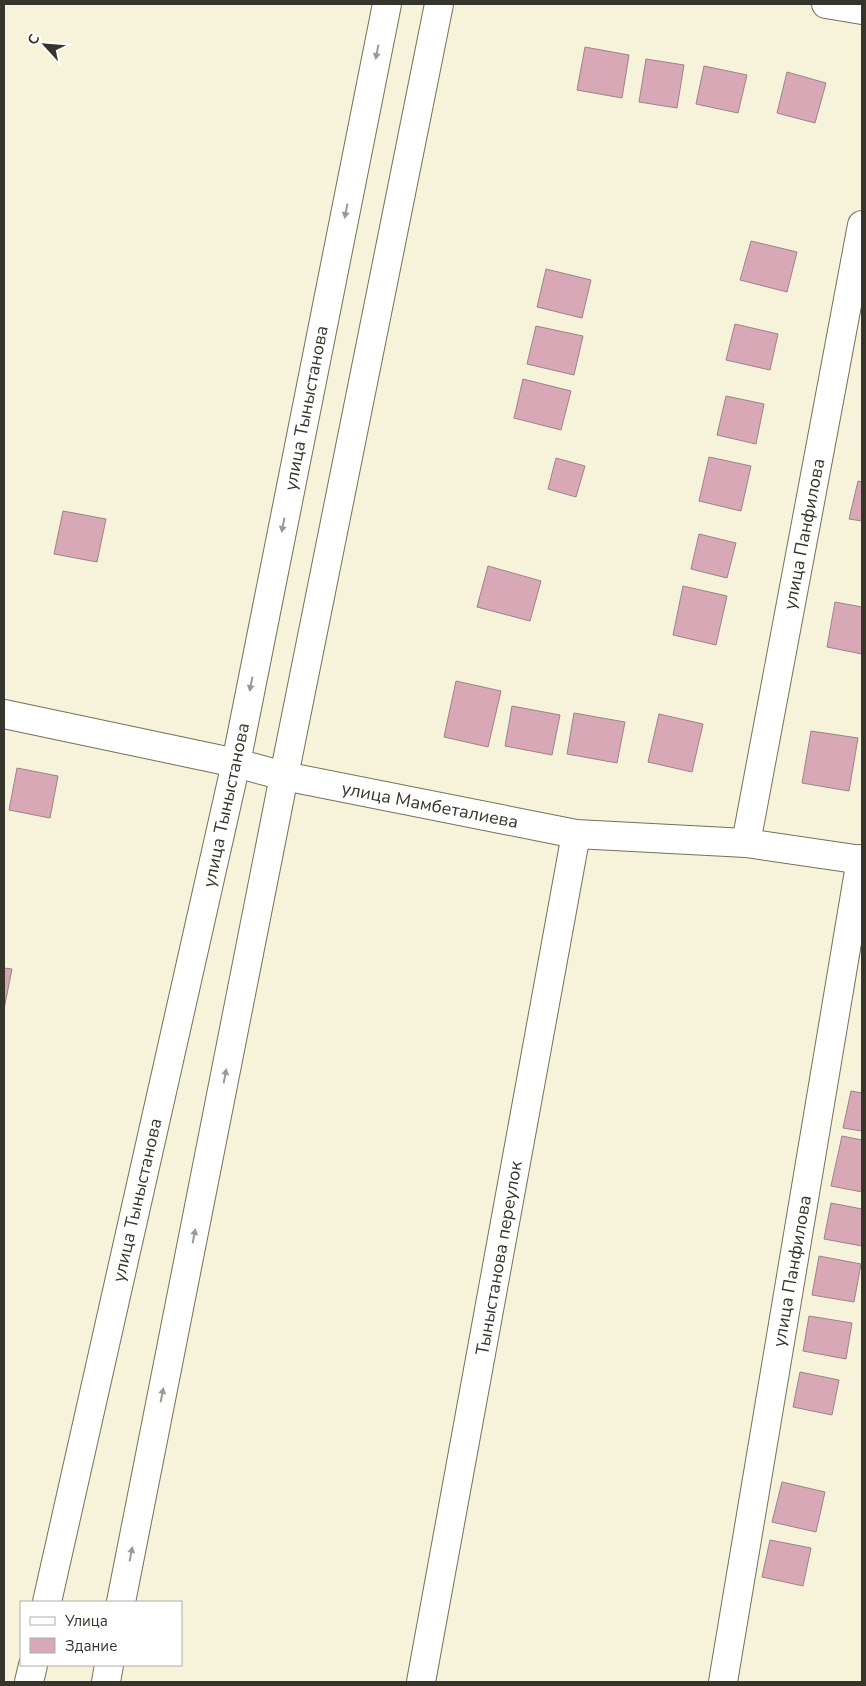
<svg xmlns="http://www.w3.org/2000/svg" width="866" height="1686" font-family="'Nunito Sans',sans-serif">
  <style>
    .building { fill: #d8a8b6; stroke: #9c828a }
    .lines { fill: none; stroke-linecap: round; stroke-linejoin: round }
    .minor-casing { stroke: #74705a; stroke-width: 30 }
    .minor { stroke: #fff; stroke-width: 28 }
    .oneway { fill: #9a9a95 }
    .labels { text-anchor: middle; stroke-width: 4.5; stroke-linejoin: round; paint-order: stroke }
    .street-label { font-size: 18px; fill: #36352b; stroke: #fff }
  </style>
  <rect width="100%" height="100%" fill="#f7f3da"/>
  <g class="building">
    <path d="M585 47 629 55 622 98 577 90Z"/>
    <path d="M646 59 684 65 677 108 639 102Z"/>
    <path d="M704 66 747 75 738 113 696 104Z"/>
    <path d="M787 72 826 83 815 123 777 113Z"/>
    <path d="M751 241 797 252 787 292 740 280Z"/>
    <path d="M546 269 591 280 582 318 537 307Z"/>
    <path d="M735 324 778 334 770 370 726 360Z"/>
    <path d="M536 326 583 336 574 375 527 364Z"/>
    <path d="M523 379 571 391 561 430 514 418Z"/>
    <path d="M726 396 764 404 756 444 717 435Z"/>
    <path d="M709 457 751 466 741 511 699 501Z"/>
    <path d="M556 458 585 466 576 497 548 489Z"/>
    <path d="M858 481 862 482V521L849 519Z"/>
    <path d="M63 511 106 519 97 562 54 554Z"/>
    <path d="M699 534 736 543 727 578 691 569Z"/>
    <path d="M488 566 541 581 530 621 477 607Z"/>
    <path d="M683 586 727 596 716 645 673 635Z"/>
    <path d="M835 602 862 607V654L827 647Z"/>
    <path d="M456 681 501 691 488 747 444 737Z"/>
    <path d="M512 706 560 715 552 755 505 746Z"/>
    <path d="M574 713 625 722 617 763 567 754Z"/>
    <path d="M659 714 703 724 692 772 648 762Z"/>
    <path d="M811 731 858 738 849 791 802 783Z"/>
    <path d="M17 768 58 776 50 818 9 810Z"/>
    <path d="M4 968 12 969 4 1009Z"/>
    <path d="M851 1091 862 1093V1131L843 1128Z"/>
    <path d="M842 1136 862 1140V1192L831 1186Z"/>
    <path d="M831 1203 862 1209V1246L824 1239Z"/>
    <path d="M819 1256 861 1264 854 1302 812 1295Z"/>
    <path d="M809 1316 852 1323 846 1359 803 1351Z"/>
    <path d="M800 1372 839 1380 832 1415 793 1407Z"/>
    <path d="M782 1482 825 1492 816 1532 772 1522Z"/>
    <path d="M770 1540 811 1548 803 1586 762 1577Z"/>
  </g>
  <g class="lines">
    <defs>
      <g id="minor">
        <path d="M826 4 862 10"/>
        <path d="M4 714 236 763 284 776 576 834 746 843 862 860"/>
        <path d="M746 843 862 225"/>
        <path d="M47 1602 236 763 387 4"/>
        <path d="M121 1602 284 776 439 4"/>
        <path d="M29 1682 33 1665"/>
        <path d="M106 1682 109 1665"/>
        <path d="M421 1682 576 834"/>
        <path d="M723 1682 861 859"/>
      </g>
    </defs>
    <use href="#minor" class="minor-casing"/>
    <use href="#minor" class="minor"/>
  </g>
  <defs><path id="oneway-solid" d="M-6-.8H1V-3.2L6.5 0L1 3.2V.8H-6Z" transform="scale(1.25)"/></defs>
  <g class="oneway">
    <use href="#oneway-solid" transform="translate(377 52) rotate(101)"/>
    <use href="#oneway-solid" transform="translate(346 211) rotate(101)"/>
    <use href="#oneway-solid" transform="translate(283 525) rotate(101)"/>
    <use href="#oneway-solid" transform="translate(251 684) rotate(101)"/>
    <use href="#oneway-solid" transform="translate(225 1076) rotate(-79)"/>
    <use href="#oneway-solid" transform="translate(194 1236) rotate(-79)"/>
    <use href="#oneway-solid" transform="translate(162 1395) rotate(-79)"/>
    <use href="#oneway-solid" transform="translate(131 1554) rotate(-79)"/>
  </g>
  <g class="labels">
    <g class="street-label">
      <text transform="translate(306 408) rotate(-79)" y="6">улица Тыныстанова</text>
      <text transform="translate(804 534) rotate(-79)" y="6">улица Панфилова</text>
      <text transform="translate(226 805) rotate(-78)" y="6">улица Тыныстанова</text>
      <text transform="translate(430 805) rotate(11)" y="6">улица Мамбеталиева</text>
      <text transform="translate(137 1200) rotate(-77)" y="6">улица Тыныстанова</text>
      <text transform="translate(499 1258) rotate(-80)" y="6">Тыныстанова переулок</text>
      <text transform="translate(792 1271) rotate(-80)" y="6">улица Панфилова</text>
    </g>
  </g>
  <rect width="866" height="1686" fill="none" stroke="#36352b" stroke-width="10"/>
  <rect x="20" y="1601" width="162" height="65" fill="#ffffff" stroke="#afaeaa"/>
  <rect x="30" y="1617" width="25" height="8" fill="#ffffff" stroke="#afaeaa"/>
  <text x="65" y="1626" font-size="15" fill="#36352b">Улица</text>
  <rect x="30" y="1638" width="25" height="15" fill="#d8a8b6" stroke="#afaeaa"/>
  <text x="65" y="1651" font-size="15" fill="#36352b">Здание</text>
  <g transform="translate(45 45) rotate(296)" stroke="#ffffff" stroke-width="4" paint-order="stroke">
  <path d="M0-4L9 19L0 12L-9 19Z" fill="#36352b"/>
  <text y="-8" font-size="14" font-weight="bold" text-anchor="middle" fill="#36352b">С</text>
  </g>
</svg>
